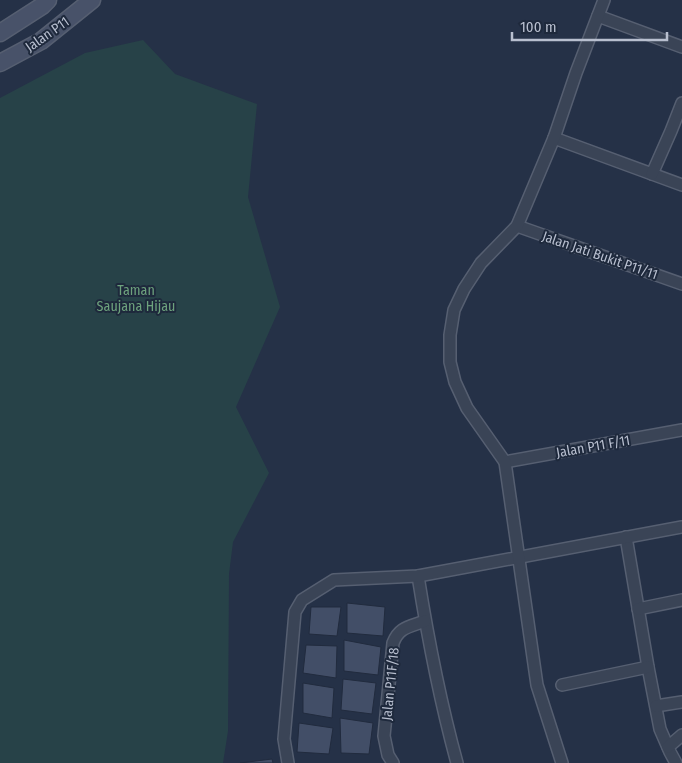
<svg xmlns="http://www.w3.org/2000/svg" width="682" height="763" font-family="'Fira Sans Condensed',sans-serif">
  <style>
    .green { fill: #274248 }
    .building { fill: #424e67; stroke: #212b3e }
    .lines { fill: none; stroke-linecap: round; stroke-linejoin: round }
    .street-casing { stroke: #565f71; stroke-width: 14 }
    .secondary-casing { stroke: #565f71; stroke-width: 19 }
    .street { stroke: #3a4456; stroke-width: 11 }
    .secondary { stroke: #485269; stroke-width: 16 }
    .labels { text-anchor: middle; stroke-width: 4; stroke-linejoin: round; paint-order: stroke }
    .street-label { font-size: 14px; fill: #b8bfcf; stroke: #1e293c }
    .park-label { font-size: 14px; fill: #6da27d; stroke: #1e293c }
  </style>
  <rect width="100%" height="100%" fill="#253147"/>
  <path class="green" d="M143 40 175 74 257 104 248 197 280 307 236 407 269 473 233 542 229 574 228 731 223 763H0V98L85 53Z"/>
  <g class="building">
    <path d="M347 603 385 607 383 636 347 633Z"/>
    <path d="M311 607H341L337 636 309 634Z"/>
    <path d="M344 640 381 647 378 675 344 671Z"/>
    <path d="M306 645 337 646 336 678 303 673Z"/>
    <path d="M343 679 376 683 372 714 341 710Z"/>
    <path d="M303 683 334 688 332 718 303 713Z"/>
    <path d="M340 718 373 723 369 754 341 753Z"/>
    <path d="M299 723 333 728 329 754 297 752Z"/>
    <path d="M272 759 273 763H240Z"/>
  </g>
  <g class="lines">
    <defs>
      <g id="street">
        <path d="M598 16 682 47"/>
        <path d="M554 138 682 185"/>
        <path d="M652 174 671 131 682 103"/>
        <path d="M517 226 682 284"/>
        <path d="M505 462 682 430"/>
        <path d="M626 537 648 667 660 729 670 752 676 763"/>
        <path d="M418 576C428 639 440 701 457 763"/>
        <path d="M638 609 682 600"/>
        <path d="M562 685 648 667"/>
        <path d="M656 706 682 702"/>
        <path d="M668 747 682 735"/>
        <path d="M288 763 284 739 295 612 302 600 334 580 418 576 682 527"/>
        <path d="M393 763 388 755 384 736 393 643C399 627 409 627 425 621"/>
        <path d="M562 763 537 685 505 462 467 408 455 382 450 362V335L454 310 464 289 481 263 517 226 554 138 576 73 604 0"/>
      </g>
      <g id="secondary">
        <path d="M0 33 42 6 48 0"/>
        <path d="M0 63 41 41 92 0"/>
      </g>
    </defs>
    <use href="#street" class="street-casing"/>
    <use href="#secondary" class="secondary-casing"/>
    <use href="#street" class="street"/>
    <use href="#secondary" class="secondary"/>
  </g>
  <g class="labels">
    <g class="street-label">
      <text transform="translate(47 34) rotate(-35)" y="5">Jalan P11</text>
      <text transform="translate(600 255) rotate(19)" y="5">Jalan Jati Bukit P11/11</text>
      <text transform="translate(593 446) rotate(-10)" y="5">Jalan P11 F/11</text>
      <text transform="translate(390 684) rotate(-84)" y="5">Jalan P11F/18</text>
    </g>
    <g class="park-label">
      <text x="136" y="295">Taman<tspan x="136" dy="16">Saujana Hijau</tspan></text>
    </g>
  </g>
  <path d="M512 32v8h155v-8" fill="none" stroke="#b8bfcf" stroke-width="2.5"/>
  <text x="520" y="32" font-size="15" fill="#b8bfcf" stroke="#1e293c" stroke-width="4" paint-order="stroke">100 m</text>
</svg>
